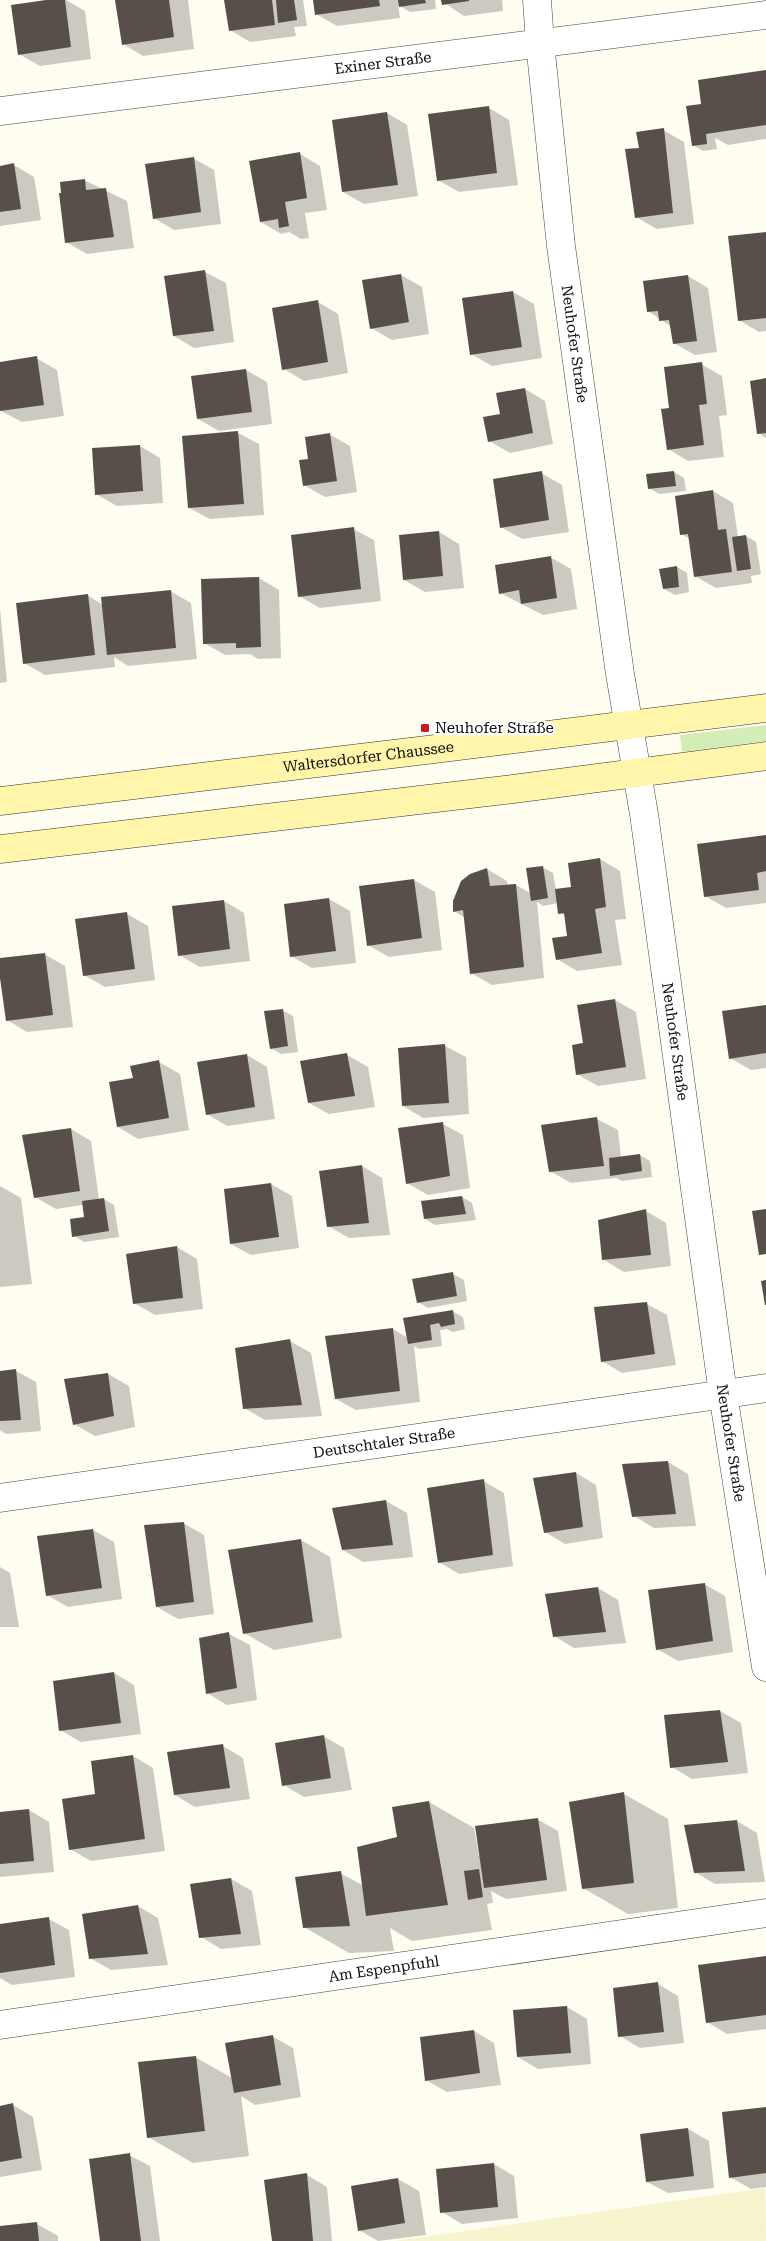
<svg xmlns="http://www.w3.org/2000/svg" width="766" height="2241" font-family="'Roboto Serif',serif">
  <style>
    .farmland { fill: #f7f3cd }
    .green { fill: #d3edb6 }
    .shadow { fill: #0003 }
    .building { fill: #584f4a }
    .lines { fill: none; stroke-linecap: round; stroke-linejoin: round }
    .street-casing { stroke: #414141; stroke-width: 29 }
    .secondary-casing { stroke: #303030; stroke-width: 29 }
    .street { stroke: #fff; stroke-width: 28 }
    .secondary { stroke: #fff5ab; stroke-width: 28 }
    .poi-dot { fill: #c91b25; stroke: #fff; stroke-width: 2 }
    .labels { text-anchor: middle; stroke-width: 5; stroke-linejoin: round; paint-order: stroke }
    .street-label { font-size: 15px; fill: #0e0e0e; stroke: #fff }
    .poi-label { font-size: 15px; fill: #0e0e0e; stroke: #fff; text-anchor: start }
  </style>
  <rect width="100%" height="100%" fill="#fffcf0"/>
  <path class="farmland" d="M765 2188 766 2241H395L424 2237Z"/>
  <path class="green" d="M766 725V741L682 752 680 735Z"/>
  <g class="shadow">
    <path d="M56 0H66L85 11 91 59 40 66 19 54Z"/>
    <path d="M116 0H188L194 49 143 56 123 44Z"/>
    <path d="M226 0H303L307 26 294 27 296 36 250 42 230 30Z"/>
    <path d="M314 0H435L436 9 410 12 398 5 400 18 337 26 316 14Z"/>
    <path d="M440 0H502L503 11 464 16Z"/>
    <path d="M766 72V139L728 145 715 138 717 149 703 151 693 145 703 107Z"/>
    <path d="M489 108 509 120 518 185 459 192 438 180Z"/>
    <path d="M387 113 407 125 418 196 364 204 343 192Z"/>
    <path d="M663 130 684 142 694 224 657 229 636 217Z"/>
    <path d="M300 154 320 166 327 210 305 213 309 238 301 239 289 232 281 234 261 222Z"/>
    <path d="M193 158 214 170 221 224 174 230 154 218Z"/>
    <path d="M14 165 34 177 41 220 0 226V167Z"/>
    <path d="M84 180 127 201 134 248 87 254 66 242Z"/>
    <path d="M766 233V331L759 332 739 320Z"/>
    <path d="M205 272 226 283 234 342 194 348 174 336Z"/>
    <path d="M401 275 422 287 429 334 392 340 371 328Z"/>
    <path d="M688 276 708 288 717 352 695 355 674 343 672 327 648 311Z"/>
    <path d="M513 292 534 304 542 358 492 366 471 354Z"/>
    <path d="M318 302 338 314 348 373 304 381 284 369Z"/>
    <path d="M36 358 57 370 64 416 22 422 1 411 0 363Z"/>
    <path d="M701 364 722 376 727 415 719 416 724 457 688 461 668 449Z"/>
    <path d="M246 370 267 382 272 424 219 431 198 419 193 377Z"/>
    <path d="M766 380V438L758 433Z"/>
    <path d="M525 389 545 401 553 444 510 453 489 441 501 415Z"/>
    <path d="M238 433 259 444 264 515 210 519 189 508Z"/>
    <path d="M329 434 350 446 357 492 325 497 304 485 309 460Z"/>
    <path d="M140 446 160 458 163 503 117 506 96 494Z"/>
    <path d="M674 472 684 478 686 491 659 494 649 488Z"/>
    <path d="M541 473 562 485 569 532 522 539 501 527Z"/>
    <path d="M713 491 733 503 738 537 746 536 756 542 761 574 751 576 752 583 716 588 695 576 690 539 681 534Z"/>
    <path d="M353 529 374 540 381 601 320 608 299 596Z"/>
    <path d="M439 532 459 544 464 588 425 592 404 580Z"/>
    <path d="M550 557 571 569 577 609 543 615 500 593Z"/>
    <path d="M677 567 687 573 689 592 675 595 664 589Z"/>
    <path d="M259 578 279 590 281 658 258 659 250 654 225 655 204 643Z"/>
    <path d="M170 591 191 603 197 659 128 666 114 657 115 667 45 675 24 663 87 595 103 605Z"/>
    <path d="M0 609 7 682 0 683Z"/>
    <path d="M766 836V903L726 908 705 896Z"/>
    <path d="M600 859 620 871 626 919 615 920 622 965 577 971 557 959 569 937 565 916 560 913 558 903 543 906 537 902 544 978 492 985 471 973 465 918 454 911 487 869 507 881 508 886 516 885 532 894 542 867 553 873 556 890 572 888Z"/>
    <path d="M414 880 435 892 442 950 389 957 368 945Z"/>
    <path d="M329 899 350 911 356 963 312 968 291 956Z"/>
    <path d="M224 901 244 913 250 961 200 967 179 955Z"/>
    <path d="M127 914 148 926 155 980 105 987 84 975Z"/>
    <path d="M44 954 65 966 73 1027 27 1032 7 1020 0 960Z"/>
    <path d="M615 1000 636 1012 646 1079 598 1086 577 1074 584 1044Z"/>
    <path d="M766 1006V1068L751 1070 730 1058Z"/>
    <path d="M282 1010 293 1016 298 1052 281 1054 271 1048Z"/>
    <path d="M445 1046 466 1057 469 1114 423 1118 403 1106Z"/>
    <path d="M247 1055 267 1067 275 1119 227 1126 207 1114Z"/>
    <path d="M347 1055 368 1067 375 1107 329 1114 309 1103Z"/>
    <path d="M159 1062 180 1074 189 1130 138 1139 118 1127 134 1079Z"/>
    <path d="M597 1119 618 1130 621 1158 640 1155 650 1161 652 1177 622 1181 616 1178 571 1183 550 1171Z"/>
    <path d="M443 1124 463 1135 470 1188 428 1195 407 1183Z"/>
    <path d="M71 1129 91 1141 99 1200 104 1199 114 1205 119 1237 84 1242 74 1236 85 1218 83 1205 56 1209 35 1197Z"/>
    <path d="M362 1166 382 1178 390 1235 349 1238 328 1226Z"/>
    <path d="M271 1184 292 1196 299 1248 251 1255 231 1244Z"/>
    <path d="M0 1186 21 1198 32 1284 0 1287Z"/>
    <path d="M462 1197 472 1203 476 1220 435 1225 425 1219Z"/>
    <path d="M646 1211 666 1223 671 1266 624 1272 604 1260Z"/>
    <path d="M177 1247 197 1259 203 1309 155 1315 134 1303Z"/>
    <path d="M453 1274 464 1280 467 1301 428 1308 418 1302Z"/>
    <path d="M647 1304 667 1315 676 1365 622 1373 602 1361Z"/>
    <path d="M452 1311 463 1317 465 1329 453 1332 447 1329 440 1330 442 1346 419 1349 414 1346 420 1402 356 1410 336 1399 393 1329 408 1338Z"/>
    <path d="M290 1341 311 1353 322 1416 265 1420 244 1408Z"/>
    <path d="M16 1371 36 1382 41 1431 6 1434 0 1430V1373Z"/>
    <path d="M108 1374 129 1386 135 1427 95 1436 74 1424Z"/>
    <path d="M668 1462 688 1474 696 1526 654 1528 634 1516Z"/>
    <path d="M576 1473 596 1485 603 1538 565 1544 545 1532Z"/>
    <path d="M483 1481 504 1493 513 1566 459 1574 439 1562Z"/>
    <path d="M386 1501 407 1513 413 1557 363 1562 343 1550Z"/>
    <path d="M183 1523 204 1535 214 1614 178 1619 157 1607Z"/>
    <path d="M93 1530 114 1542 122 1599 68 1607 47 1595Z"/>
    <path d="M301 1540 330 1557 342 1638 274 1650 244 1633Z"/>
    <path d="M0 1567 10 1573 19 1627H0Z"/>
    <path d="M704 1584 725 1596 733 1652 678 1661 657 1649Z"/>
    <path d="M598 1588 618 1600 626 1643 574 1648 554 1636Z"/>
    <path d="M229 1634 250 1645 257 1700 227 1705 207 1693Z"/>
    <path d="M114 1673 134 1685 141 1734 81 1742 60 1730Z"/>
    <path d="M720 1711 741 1723 748 1773 692 1779 672 1767Z"/>
    <path d="M323 1736 344 1748 352 1790 304 1797 284 1785Z"/>
    <path d="M223 1746 243 1758 250 1799 195 1807 175 1795Z"/>
    <path d="M133 1756 153 1768 165 1851 91 1861 70 1849 97 1796Z"/>
    <path d="M624 1794 668 1819 678 1908 628 1914 583 1888Z"/>
    <path d="M429 1802 474 1828 479 1856 537 1819 558 1831 567 1891 506 1899 491 1891 493 1903 487 1904 492 1930 412 1941 390 1928 394 1951 349 1953 304 1927 340 1873 364 1886 398 1837Z"/>
    <path d="M29 1810 49 1822 54 1872 0 1877V1813Z"/>
    <path d="M737 1821 757 1833 765 1882 715 1884 695 1872Z"/>
    <path d="M231 1879 252 1891 261 1945 221 1949 201 1937Z"/>
    <path d="M138 1906 158 1918 168 1965 111 1970 90 1958Z"/>
    <path d="M49 1919 69 1930 75 1977 12 1985 0 1978V1925Z"/>
    <path d="M766 1957V2029L727 2034 707 2022Z"/>
    <path d="M658 1984 678 1996 684 2043 640 2048 620 2036Z"/>
    <path d="M567 2007 587 2019 591 2064 538 2069 518 2057Z"/>
    <path d="M474 2031 494 2043 501 2085 447 2092 426 2080Z"/>
    <path d="M272 2036 293 2048 301 2097 255 2105 241 2096 249 2156 193 2163 148 2137 195 2057 232 2078Z"/>
    <path d="M13 2105 33 2117 42 2170 0 2177V2107Z"/>
    <path d="M766 2108V2187L751 2189 730 2177Z"/>
    <path d="M688 2129 709 2141 714 2188 668 2193 647 2182 642 2135Z"/>
    <path d="M129 2155 150 2166 160 2241H101Z"/>
    <path d="M494 2164 514 2176 518 2218 462 2224 442 2212Z"/>
    <path d="M307 2175 327 2187 332 2241H274Z"/>
    <path d="M398 2179 419 2191 426 2235 378 2241 359 2230Z"/>
    <path d="M37 2224 58 2236V2241H0V2227Z"/>
  </g>
  <g class="building">
    <path d="M46 0H65L71 47 18 55 11 5Z"/>
    <path d="M115 0H169L174 37 122 45Z"/>
    <path d="M224 0H272L275 25 229 31Z"/>
    <path d="M276 0H294L297 20 278 23Z"/>
    <path d="M313 0H379L380 6 315 15Z"/>
    <path d="M398 0H425L426 3 399 7Z"/>
    <path d="M441 0H469V1L442 5Z"/>
    <path d="M766 70V125L706 134 707 144 692 146 686 106 701 104 698 80Z"/>
    <path d="M489 106 497 173 437 181 428 114Z"/>
    <path d="M387 112 398 185 342 192 332 120Z"/>
    <path d="M664 128 673 213 635 218 625 149 639 148 636 132Z"/>
    <path d="M300 152 307 198 285 202 289 226 279 228 278 219 260 222 249 161Z"/>
    <path d="M194 157 201 212 153 219 145 164Z"/>
    <path d="M14 163 21 209 0 212V166Z"/>
    <path d="M85 179 86 190 106 188 114 237 65 243 59 193H61L60 182Z"/>
    <path d="M766 232V318L738 321 728 236Z"/>
    <path d="M205 270 214 331 173 336 164 276Z"/>
    <path d="M401 274 409 322 370 329 362 280Z"/>
    <path d="M688 275 697 341 673 344 669 320 659 321 658 311 647 312 643 281Z"/>
    <path d="M513 291 522 347 470 355 462 298Z"/>
    <path d="M318 300 328 362 282 370 272 308Z"/>
    <path d="M37 356 44 405 0 411V362Z"/>
    <path d="M702 362 707 404 699 405 704 445 667 450 661 409 669 408 664 367Z"/>
    <path d="M246 369 252 412 197 419 191 376Z"/>
    <path d="M766 378V433L757 434 750 381Z"/>
    <path d="M525 388 533 433 488 442 483 417 500 414 496 393Z"/>
    <path d="M238 431 244 504 188 508 182 436Z"/>
    <path d="M330 433 337 481 303 486 299 460 308 459 305 437Z"/>
    <path d="M140 445 143 491 95 495 92 448Z"/>
    <path d="M542 471 549 520 500 528 493 479Z"/>
    <path d="M674 471 676 486 648 489 646 474Z"/>
    <path d="M713 490 718 530 726 529 732 572 694 577 688 534 680 535 675 496Z"/>
    <path d="M354 527 361 589 298 597 291 535Z"/>
    <path d="M439 531 443 576 403 580 399 535Z"/>
    <path d="M746 535 751 569 737 571 732 537Z"/>
    <path d="M551 556 557 598 521 604 519 590 499 594 495 565Z"/>
    <path d="M677 566 679 587 663 589 659 569Z"/>
    <path d="M259 577 261 647 236 648V643L203 644 201 579Z"/>
    <path d="M171 590 176 648 107 655 101 597Z"/>
    <path d="M88 594 95 655 23 664 16 603Z"/>
    <path d="M766 835V871L757 873 759 890 704 897 697 844Z"/>
    <path d="M600 858 606 907 595 909 602 953 556 960 552 938 567 936 564 913 558 914 555 889 571 887 568 863Z"/>
    <path d="M543 866 548 898 531 901 526 868Z"/>
    <path d="M487 868 490 886 516 884 524 967 470 974 463 910 453 912V901L461 881 470 874Z"/>
    <path d="M414 879 422 938 367 946 359 886Z"/>
    <path d="M329 898 336 951 290 957 284 904Z"/>
    <path d="M224 900 230 949 178 956 172 906Z"/>
    <path d="M127 912 135 969 83 976 75 919Z"/>
    <path d="M45 953 53 1015 6 1021 0 978V958Z"/>
    <path d="M615 999 626 1067 576 1075 572 1045 583 1043 577 1005Z"/>
    <path d="M766 1005V1053L729 1059 722 1011Z"/>
    <path d="M283 1009 288 1046 270 1049 264 1011Z"/>
    <path d="M445 1044 449 1103 402 1106 398 1048Z"/>
    <path d="M347 1053 355 1096 308 1103 300 1061Z"/>
    <path d="M247 1054 255 1107 206 1115 197 1062Z"/>
    <path d="M159 1060 169 1118 117 1127 109 1082 133 1078 130 1066Z"/>
    <path d="M597 1117 604 1166 549 1172 541 1125Z"/>
    <path d="M443 1122 450 1176 406 1184 398 1128Z"/>
    <path d="M71 1128 80 1191 34 1198 22 1135Z"/>
    <path d="M640 1154 642 1171 610 1176 609 1158Z"/>
    <path d="M362 1165 369 1223 327 1227 319 1171Z"/>
    <path d="M271 1183 279 1237 230 1244 224 1189Z"/>
    <path d="M462 1196 466 1214 424 1219 421 1201Z"/>
    <path d="M104 1198 109 1231 72 1237 70 1219 84 1217 82 1201Z"/>
    <path d="M646 1209 651 1255 602 1260 598 1220Z"/>
    <path d="M766 1209V1254L759 1255 752 1211Z"/>
    <path d="M177 1246 183 1298 133 1304 126 1254Z"/>
    <path d="M453 1272 457 1296 417 1303 412 1279Z"/>
    <path d="M766 1280V1305H765L761 1281Z"/>
    <path d="M647 1302 655 1354 601 1362 594 1307Z"/>
    <path d="M453 1310 455 1324 441 1327 439 1323 430 1325 432 1340 408 1344 403 1318Z"/>
    <path d="M393 1328 400 1391 335 1399 325 1336Z"/>
    <path d="M290 1339 302 1405 243 1409 235 1348Z"/>
    <path d="M16 1369 21 1420 0 1421V1371Z"/>
    <path d="M108 1373 114 1416 73 1425 64 1379Z"/>
    <path d="M668 1461 676 1514 632 1517 622 1464Z"/>
    <path d="M576 1472 583 1527 544 1533 533 1478Z"/>
    <path d="M484 1479 493 1555 438 1563 427 1488Z"/>
    <path d="M386 1500 393 1545 342 1550 332 1508Z"/>
    <path d="M184 1522 194 1602 156 1607 144 1525Z"/>
    <path d="M93 1529 102 1588 46 1596 37 1536Z"/>
    <path d="M301 1539 313 1622 243 1634 228 1550Z"/>
    <path d="M705 1583 713 1641 656 1650 648 1590Z"/>
    <path d="M598 1587 606 1632 553 1637 545 1594Z"/>
    <path d="M229 1632 237 1688 206 1694 199 1638Z"/>
    <path d="M114 1672 121 1723 59 1731 53 1681Z"/>
    <path d="M720 1710 728 1762 670 1768 664 1715Z"/>
    <path d="M324 1735 331 1778 282 1786 275 1743Z"/>
    <path d="M223 1744 230 1788 174 1795 167 1752Z"/>
    <path d="M133 1755 145 1839 69 1850 62 1799 95 1794 91 1761Z"/>
    <path d="M624 1792 634 1883 582 1889 569 1802Z"/>
    <path d="M429 1801 448 1905 366 1916 357 1847 397 1837 392 1807Z"/>
    <path d="M29 1809 34 1861 0 1864V1812Z"/>
    <path d="M538 1818 547 1880 484 1888 475 1826Z"/>
    <path d="M737 1820 745 1871 694 1873 684 1825Z"/>
    <path d="M479 1869 483 1897 468 1900 464 1871Z"/>
    <path d="M341 1871 350 1926 303 1928 295 1877Z"/>
    <path d="M231 1878 241 1934 199 1938 190 1884Z"/>
    <path d="M138 1905 148 1954 89 1959 82 1914Z"/>
    <path d="M49 1917 55 1965 0 1973V1924Z"/>
    <path d="M766 1956V2015L706 2023 698 1965Z"/>
    <path d="M658 1982 664 2032 618 2037 613 1988Z"/>
    <path d="M567 2006 571 2053 517 2057 513 2010Z"/>
    <path d="M474 2030 480 2073 425 2081 420 2037Z"/>
    <path d="M273 2035 281 2085 234 2093 225 2043Z"/>
    <path d="M196 2056 205 2131 147 2138 138 2062Z"/>
    <path d="M13 2103 22 2158 0 2162V2106Z"/>
    <path d="M766 2107V2173L729 2178 722 2112Z"/>
    <path d="M688 2128 694 2176 646 2182 640 2134Z"/>
    <path d="M130 2153 141 2241H100L89 2159Z"/>
    <path d="M494 2163 498 2207 440 2213 436 2169Z"/>
    <path d="M307 2173 313 2241H272L264 2180Z"/>
    <path d="M398 2178 405 2223 358 2231 351 2186Z"/>
    <path d="M37 2222 39 2241H0V2226Z"/>
  </g>
  <g class="lines">
    <defs>
      <g id="street">
        <path id="s1" d="M537 0 540 43 561 246 620 674 644 814 723 1394 766 1667"/>
        <path id="s2" d="M0 111 766 15"/>
        <path id="s3" d="M0 1498 766 1388"/>
        <path id="s4" d="M0 2025 766 1913"/>
      </g>
      <g id="secondary">
        <path id="s5" d="M0 801C255 771 511 740 766 708"/>
        <path d="M0 849 513 789 766 756"/>
      </g>
    </defs>
    <use href="#street" class="street-casing"/>
    <use href="#secondary" class="secondary-casing"/>
    <use href="#street" class="street"/>
    <use href="#secondary" class="secondary"/>
  </g>
  <rect class="poi-dot" x="420" y="723" width="10" height="10" rx="2.5"/>
  <g class="labels">
    <g class="street-label">
      <text dy="5" stroke="none"><textPath href="#s2" startOffset="386">Exiner Straße</textPath></text>
      <text dy="5" stroke="none"><textPath href="#s1" startOffset="346">Neuhofer Straße</textPath></text>
      <text dy="5" stroke="none"><textPath href="#s5" startOffset="371">Waltersdorfer Chaussee</textPath></text>
      <text dy="5" stroke="none"><textPath href="#s1" startOffset="1051">Neuhofer Straße</textPath></text>
      <text dy="5" stroke="none"><textPath href="#s3" startOffset="388">Deutschtaler Straße</textPath></text>
      <text dy="5" stroke="none"><textPath href="#s1" startOffset="1456">Neuhofer Straße</textPath></text>
      <text dy="5" stroke="none"><textPath href="#s4" startOffset="388">Am Espenpfuhl</textPath></text>
    </g>
    <g class="poi-label">
      <text x="435" y="733">Neuhofer Straße</text>
    </g>
  </g>
</svg>
